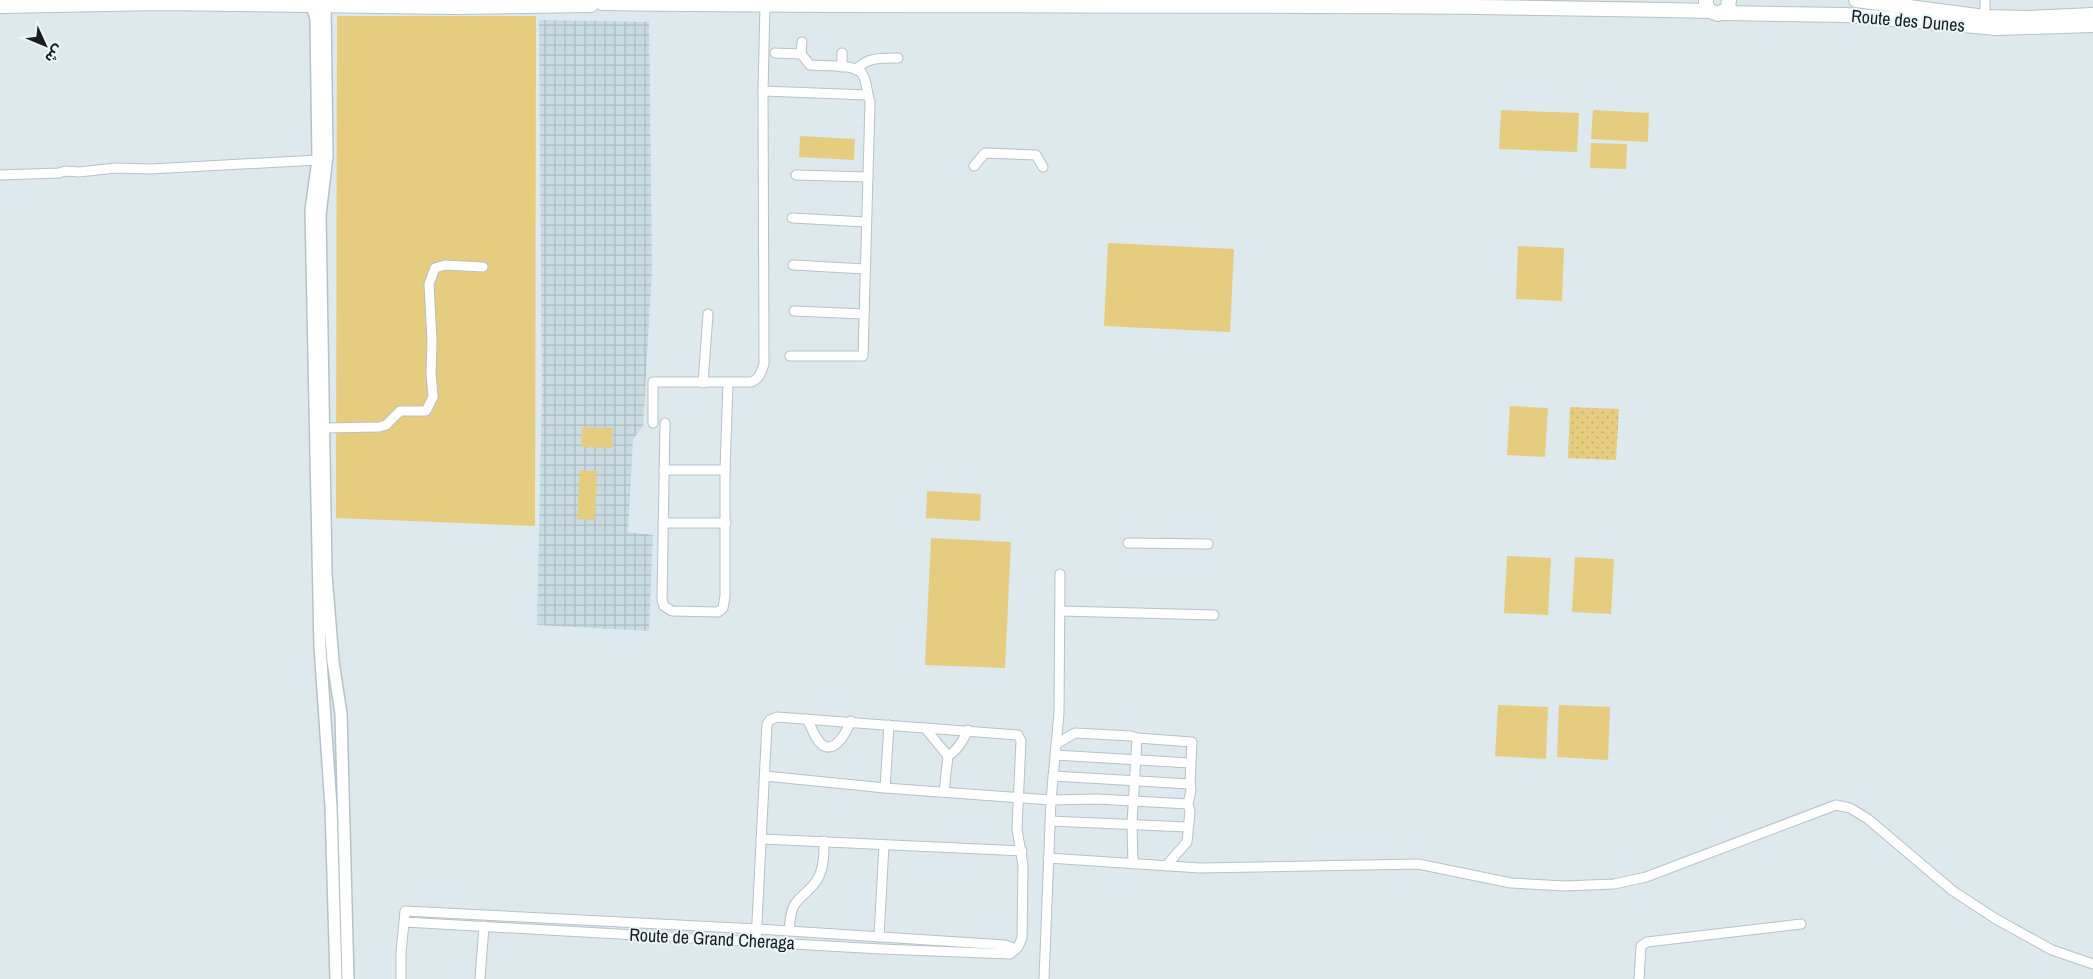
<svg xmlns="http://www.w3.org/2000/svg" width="2093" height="979" font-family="'Archivo Narrow','Noto Sans Arabic',sans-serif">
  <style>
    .industrial { fill: url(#industrial-grid) }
    .grass { fill: #e5cc7f }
    .garden { fill: url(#garden-dots) }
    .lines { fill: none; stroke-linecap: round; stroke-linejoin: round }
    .minor-casing { stroke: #b6c2c5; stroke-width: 11 }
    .tertiary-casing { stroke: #b6c2c5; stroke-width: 14 }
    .primary-casing { stroke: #b6c2c5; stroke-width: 16 }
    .minor { stroke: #fff; stroke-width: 9 }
    .tertiary { stroke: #fff; stroke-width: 11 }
    .primary { stroke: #fff; stroke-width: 14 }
    .labels { text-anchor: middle; stroke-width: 4; stroke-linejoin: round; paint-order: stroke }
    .street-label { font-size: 18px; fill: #191d1e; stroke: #eaf6fa }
  </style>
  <defs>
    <pattern id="industrial-grid" width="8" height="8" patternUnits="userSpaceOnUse" patternTransform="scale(1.25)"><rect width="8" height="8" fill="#c8dce2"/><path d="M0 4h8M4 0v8" fill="none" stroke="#abbcc1"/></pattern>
    <pattern id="garden-dots" width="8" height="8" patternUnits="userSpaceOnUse" patternTransform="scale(1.25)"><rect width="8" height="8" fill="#e5cc7f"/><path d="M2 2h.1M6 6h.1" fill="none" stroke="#c4af6d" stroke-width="1.8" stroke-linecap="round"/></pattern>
  </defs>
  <rect width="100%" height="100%" fill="#dde9ed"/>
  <path class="industrial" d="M539 20 649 22 652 270 643 426 633 439 628 532 653 535 649 631 537 625 542 394Z"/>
  <g class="grass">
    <path d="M337 16H536L535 526 336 518Z"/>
    <path d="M1501 110 1579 113 1577 152 1499 149Z"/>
    <path d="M1593 110 1649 113 1648 142 1591 139Z"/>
    <path d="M800 136 855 139 854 160 799 157Z"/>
    <path d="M1591 143 1627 144 1626 169 1590 168Z"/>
    <path d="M1108 243 1234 249 1230 332 1104 326Z"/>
    <path d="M1518 246 1564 248 1562 301 1516 299Z"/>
    <path d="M1510 406 1548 408 1545 457 1507 455Z"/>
    <path d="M582 427 613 428 612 448 581 447Z"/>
    <path d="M580 470 597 471 595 520 577 519Z"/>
    <path d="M927 491 981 494 980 521 926 518Z"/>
    <path d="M931 538 1011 542 1005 668 925 665Z"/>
    <path d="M1507 556 1551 558 1548 615 1504 613Z"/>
    <path d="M1575 557 1614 559 1611 614 1572 612Z"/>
    <path d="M1498 705 1548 707 1546 759 1495 756Z"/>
    <path d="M1559 705 1610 707 1608 760 1557 757Z"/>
  </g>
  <path class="garden" d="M1570 407 1619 409 1616 460 1568 458Z"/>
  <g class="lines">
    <defs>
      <g id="minor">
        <path d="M1985 17V0"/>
        <path d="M775 53 801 54 810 65C822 66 853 64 861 72 866 78 867 88 868 95"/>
        <path d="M801 54 802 42"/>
        <path d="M842 67V53"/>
        <path d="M856 70C867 57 882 58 898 58"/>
        <path d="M763 91 868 95 870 102 863 356H790"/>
        <path d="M974 166 985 153 1036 155 1043 167"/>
        <path d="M0 175 59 173 65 171 79 172 116 168 150 169 318 160"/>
        <path d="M796 175 868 177"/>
        <path d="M792 218 866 222"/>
        <path d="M793 265 865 269"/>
        <path d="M794 311 864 314"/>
        <path d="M703 383 708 314"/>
        <path d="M653 423V382H751C760 379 761 372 764 364L763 91 765 5"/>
        <path d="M665 423 662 600 664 606 672 611 718 612 723 608 725 596V470L728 383"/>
        <path d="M325 428 379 427 386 425 400 411H426L433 397 431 373 432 341 429 284 435 268 445 265 483 267"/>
        <path d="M664 470H725"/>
        <path d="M663 523H726"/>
        <path d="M1128 543 1208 544"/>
        <path d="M1060 611 1214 615"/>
        <path d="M807 719C811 726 816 742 824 746 837 752 847 730 851 721"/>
        <path d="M925 728 948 756"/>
        <path d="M1056 744 1075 733 1131 736 1137 738 1192 742 1190 784 1191 790 1188 804 1190 811 1187 842 1166 866"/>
        <path d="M1055 755 1190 763"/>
        <path d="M765 776 885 788 1051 800 1097 799 1188 804"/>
        <path d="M1053 776 1190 784"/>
        <path d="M885 788 889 725"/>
        <path d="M944 792 948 756C958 750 963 740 968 730"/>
        <path d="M1050 821 1187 827"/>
        <path d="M761 839 1022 851"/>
        <path d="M1048 858 1200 868 1418 864 1511 883 1564 886 1614 884 1646 877 1836 805 1850 808 1868 819 1953 891 1996 919 2052 950 2093 964"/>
        <path d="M1133 864 1132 824 1137 738"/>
        <path d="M405 922 881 949 1010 954 1018 947 1022 938 1023 865 1017 829 1021 741 1018 735 777 717 770 720 767 724 756 942"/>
        <path d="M789 931C790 922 790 911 795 904 801 895 811 890 817 880 824 868 824 855 824 841"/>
        <path d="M879 937 884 845"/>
        <path d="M401 979V953L405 911 757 929 1005 945 1016 949"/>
        <path d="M480 979 484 926"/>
        <path d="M1044 979 1051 800 1059 713 1060 574"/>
        <path d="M1639 979 1641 946 1647 942 1801 924"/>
      </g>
      <g id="tertiary">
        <path d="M312 6 316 19 318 160 311 210 320 647 331 806 336 979"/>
        <path d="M325 6 327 156 320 215 326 574 333 661 341 714 348 979"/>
      </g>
      <g id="primary">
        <path d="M1706 0V5L1710 11 1718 14 1728 9 1729 0"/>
        <path d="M1856 0 1985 17 2027 18 2093 15"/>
        <path d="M602 3C971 8 1340 2 1710 11"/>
        <path d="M0 6 161 3 453 7 591 5"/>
        <path d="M1723 13 1846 15 1997 28 2093 25"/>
      </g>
    </defs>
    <use href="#minor" class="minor-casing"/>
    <use href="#tertiary" class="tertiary-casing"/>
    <use href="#primary" class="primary-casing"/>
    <use href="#minor" class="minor"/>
    <use href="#tertiary" class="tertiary"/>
    <use href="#primary" class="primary"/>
  </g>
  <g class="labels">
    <g class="street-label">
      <text transform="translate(1908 21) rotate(5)" y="6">Route des Dunes</text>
      <text transform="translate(712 939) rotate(3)" y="6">Route de Grand Cheraga</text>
    </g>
  </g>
  <g transform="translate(45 45) rotate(134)" stroke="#eaf6fa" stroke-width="4" paint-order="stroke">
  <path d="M0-4L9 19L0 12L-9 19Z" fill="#191d1e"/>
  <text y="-8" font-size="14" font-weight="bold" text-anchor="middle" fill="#191d1e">ش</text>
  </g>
</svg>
